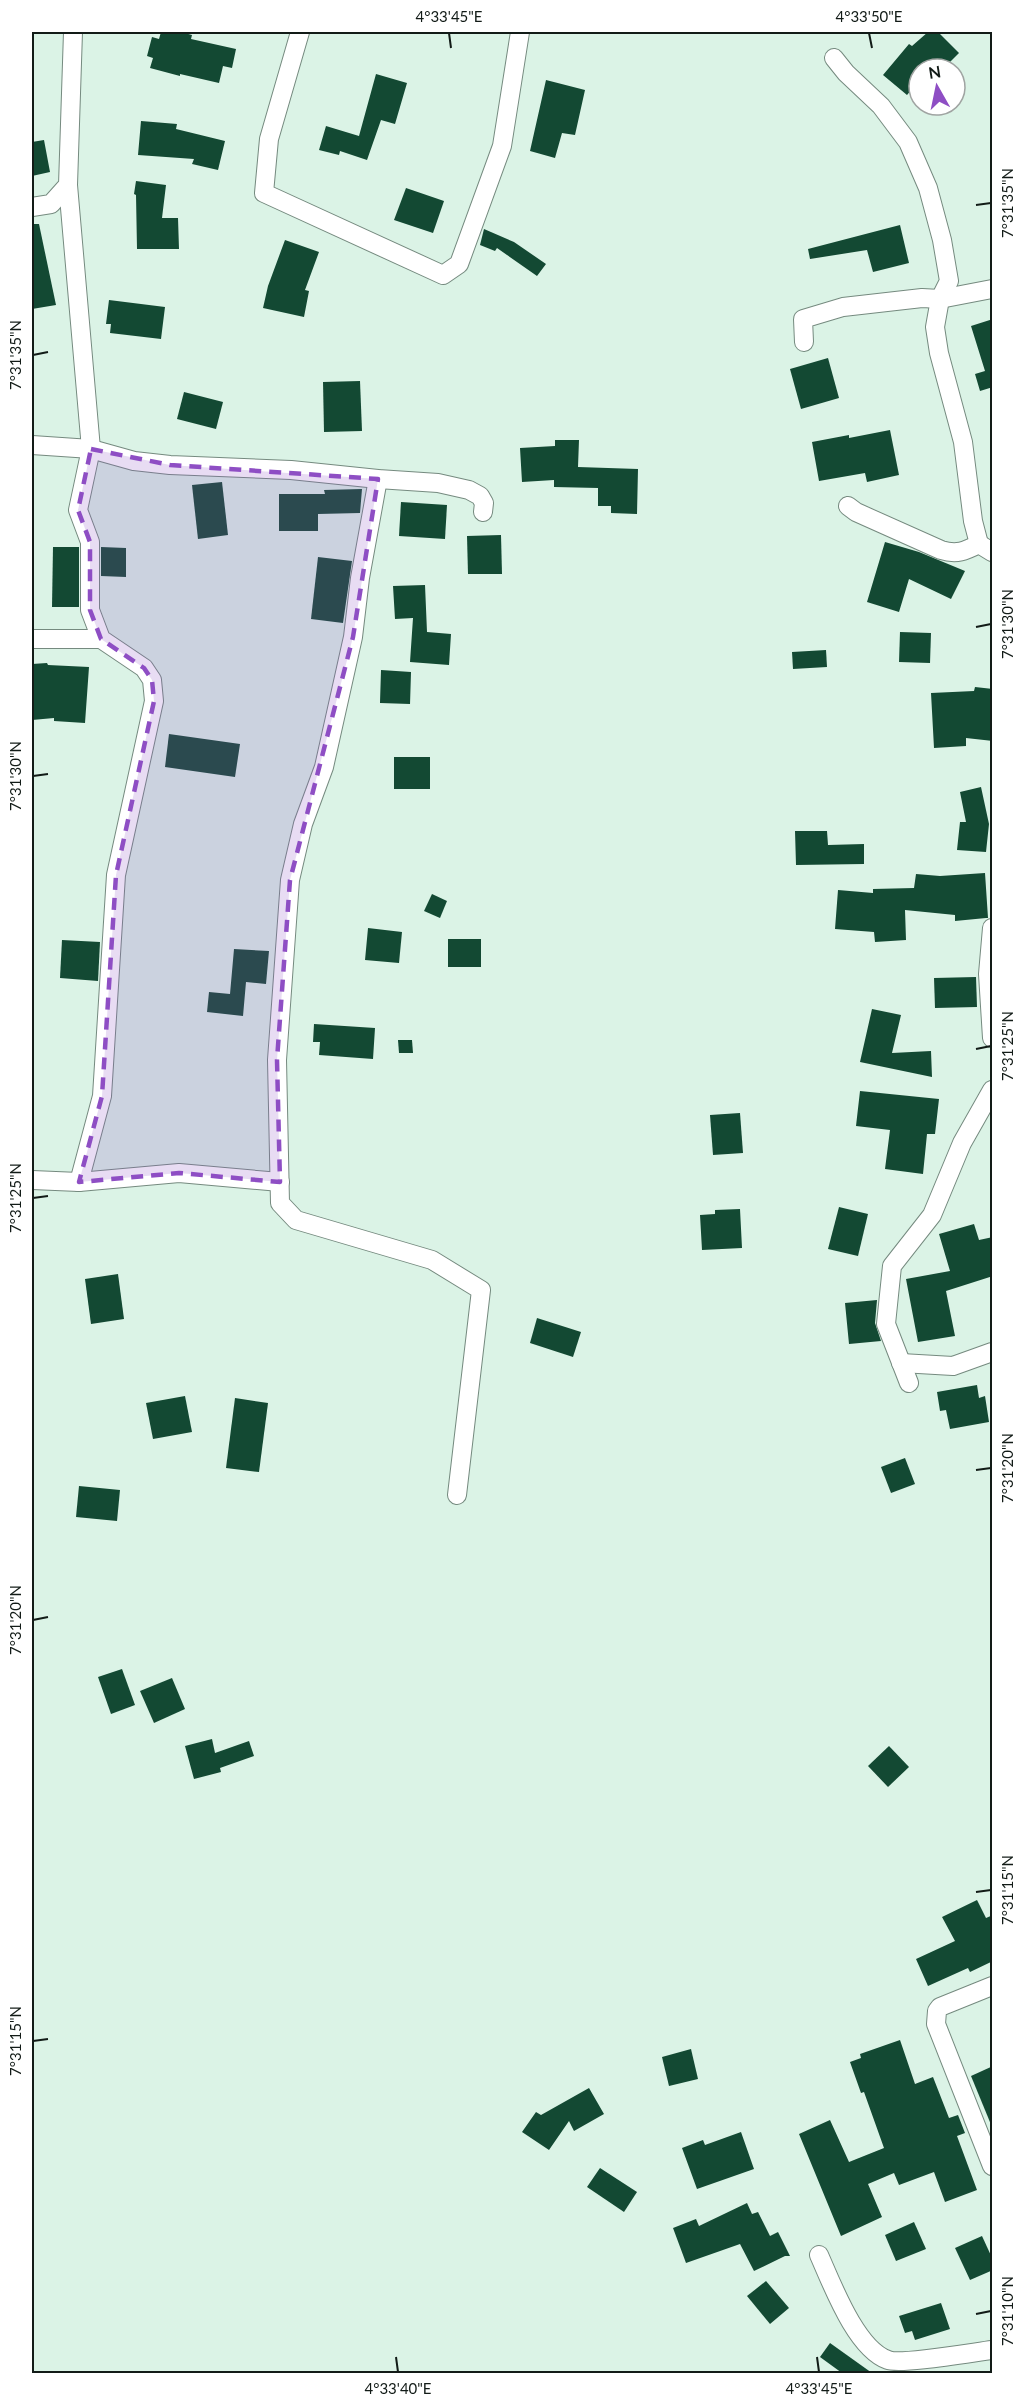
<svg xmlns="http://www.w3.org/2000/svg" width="1024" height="2405" font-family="Lato,sans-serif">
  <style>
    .building { fill: #134933 }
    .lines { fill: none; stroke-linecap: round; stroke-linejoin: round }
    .minor-casing { stroke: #758a7f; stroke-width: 20 }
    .minor { stroke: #fff; stroke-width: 18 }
    .marked { fill: #8e4ec4; fill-opacity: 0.2; stroke: #8e4ec4; stroke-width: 4.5; stroke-dasharray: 12 8; stroke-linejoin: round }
    .ticks { fill: none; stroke: #121b17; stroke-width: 2 }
    .neatline { fill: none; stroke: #121b17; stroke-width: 2 }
    .ticks-label { font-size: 15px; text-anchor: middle; fill: #121b17 }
  </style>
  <rect width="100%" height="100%" fill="#dbf3e6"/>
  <g class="building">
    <path d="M161 32H181L192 35 191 39 236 49 232 68 223 66 219 83 180 74V76L150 68 153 58 147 56 152 37 159 39Z"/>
    <path d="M928 32H938L959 53 943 69 935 62 929 69H919V81L907 95 883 75 909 44 912 46Z"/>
    <path d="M376 74 407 83 395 124 381 120 367 160 340 151 339 155 319 150 326 126 359 136Z"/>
    <path d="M546 80 585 90 575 135 562 133 555 158 530 151Z"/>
    <path d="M141 121 177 124 176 129 225 141 218 170 192 164 194 159 138 155Z"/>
    <path d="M44 140 50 172 32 176V142Z"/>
    <path d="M136 181 166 185 162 218H178L179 249H137L136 195 134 194Z"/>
    <path d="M406 188 444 201 433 233 394 220Z"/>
    <path d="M32 224H39L56 305 32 309Z"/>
    <path d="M900 225 909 263 873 272 867 250 810 259 808 249Z"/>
    <path d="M484 229 514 242 546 264 537 276 497 248 495 251 480 245Z"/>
    <path d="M285 240 319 252 305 290 309 291 304 317 263 308 268 286Z"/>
    <path d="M109 300 165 307 161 339 110 333 111 324H106Z"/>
    <path d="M993 319V387L980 391 975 374 985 371 971 326Z"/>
    <path d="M828 358 839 398 801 409 790 369Z"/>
    <path d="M360 381 362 431 324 432 323 382Z"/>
    <path d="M184 392 223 402 216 429 177 419Z"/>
    <path d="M890 430 899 475 867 482 865 473 819 481 812 442 849 435V438Z"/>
    <path d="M555 440H579L578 467 638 469 637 514 611 513V506H598V488L554 487V480L522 482 520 448 555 446Z"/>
    <path d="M222 482 228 535 198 539 192 485Z"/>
    <path d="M362 489 360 513 318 514V531H279V494H325L324 490Z"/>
    <path d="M401 502 447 505 445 539 399 536Z"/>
    <path d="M501 535 502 574H468L467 536Z"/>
    <path d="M885 542 919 552 965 571 951 599 909 579 899 612 867 602Z"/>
    <path d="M53 547H79V607H52Z"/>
    <path d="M101 547 126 548V577L101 576Z"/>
    <path d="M318 557 352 561 343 623 311 619Z"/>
    <path d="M425 585 427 632 451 634 449 665 410 662 413 618 395 619 393 586Z"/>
    <path d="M900 632 931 633 930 663 899 662Z"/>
    <path d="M826 650 827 667 793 669 792 652Z"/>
    <path d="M47 663 48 665 89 667 85 723 54 721V718L32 720V664Z"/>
    <path d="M381 670 411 672 410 704 380 703Z"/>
    <path d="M975 687 993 689V741L966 738V746L934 748 931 693 974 691Z"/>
    <path d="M169 734 240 744 235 777 165 767Z"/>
    <rect x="394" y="757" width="36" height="32"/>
    <path d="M981 787 989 824 986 852 957 850 960 822H966L960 792Z"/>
    <path d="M795 831H827L828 845 864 844V864L796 865Z"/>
    <path d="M985 873 988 918H986L955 921V915L905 910 906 940 875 942 874 932 835 929 838 890 873 893V889L914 888 916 874 940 876Z"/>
    <path d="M432 894 447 901 440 918 424 911Z"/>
    <path d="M368 928 402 932 399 963 365 960Z"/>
    <rect x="448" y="939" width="33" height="28"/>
    <path d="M62 940 100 942 98 981 60 978Z"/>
    <path d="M234 949 269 951 266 984 246 982 243 1016 207 1012 209 992 230 994Z"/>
    <path d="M976 977 977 1007 935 1008 934 978Z"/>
    <path d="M872 1009 901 1015 892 1053 931 1051 932 1077 860 1062Z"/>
    <path d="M314 1024 375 1028 373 1059 319 1055 320 1042H313Z"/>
    <path d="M398 1040H412L413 1053H399Z"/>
    <path d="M860 1091 939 1099 935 1134H927L923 1174 885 1169 890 1130 856 1126Z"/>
    <path d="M740 1113 743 1153 713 1155 710 1115Z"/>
    <path d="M839 1207 868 1214 858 1256 828 1249Z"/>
    <path d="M740 1209 742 1248 702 1250 700 1215 715 1214V1210Z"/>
    <path d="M974 1224 979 1240 993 1237V1276L946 1291 955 1336 918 1342 906 1279 950 1271 939 1234Z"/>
    <path d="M118 1274 124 1319 91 1324 85 1279Z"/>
    <path d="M877 1300 875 1323 881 1341 849 1344 845 1303Z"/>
    <path d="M537 1318 581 1332 573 1357 530 1343Z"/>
    <path d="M977 1385 979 1398 985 1396 989 1422 950 1429 946 1410 940 1411 937 1392Z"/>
    <path d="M185 1396 192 1432 153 1439 146 1403Z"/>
    <path d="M235 1398 268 1403 259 1472 226 1468Z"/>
    <path d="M905 1458 915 1484 891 1493 881 1467Z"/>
    <path d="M79 1486 120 1490 117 1521 76 1517Z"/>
    <path d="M122 1669 135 1705 111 1714 98 1677Z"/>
    <path d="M172 1678 185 1709 154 1723 140 1691Z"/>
    <path d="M212 1739 215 1753 249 1741 254 1756 220 1768 221 1772 194 1779 185 1746Z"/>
    <path d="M889 1746 909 1767 888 1787 868 1766Z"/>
    <path d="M977 1900 986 1918 993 1915V1961L970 1972 968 1968 928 1986 916 1959 955 1941 942 1917Z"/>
    <path d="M900 2040 915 2084 933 2077 949 2118 958 2115 965 2133 957 2136 977 2190 945 2202 934 2172 899 2185 894 2173 868 2184 882 2217 841 2236 799 2134 830 2120 849 2162 884 2148 864 2092 861 2093 850 2062 861 2058 860 2054Z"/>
    <path d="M691 2049 698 2079 669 2086 662 2057Z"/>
    <path d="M993 2066V2127H992L971 2076Z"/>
    <path d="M589 2088 604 2114 574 2131 569 2121 549 2150 522 2132 536 2112 541 2115Z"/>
    <path d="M741 2132 754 2169 697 2189 682 2148 703 2140 705 2145Z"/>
    <path d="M600 2168 637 2192 624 2212 587 2187Z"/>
    <path d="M747 2203 752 2214 758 2212 770 2236 778 2232 790 2256H785L754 2271 740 2244 686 2263 673 2228 696 2219 699 2226Z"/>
    <path d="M914 2222 926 2249 896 2261 885 2235Z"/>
    <path d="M982 2236 993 2260V2270L970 2280 955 2248Z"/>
    <path d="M766 2281 789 2308 770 2324 747 2296Z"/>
    <path d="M941 2303 950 2329 915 2340 912 2331 905 2333 899 2316Z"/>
    <path d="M830 2343 872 2373H842L820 2357Z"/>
  </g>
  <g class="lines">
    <defs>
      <g id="minor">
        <path d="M300 32 269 139 264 193 443 275 459 264 502 146 520 32"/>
        <path d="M834 58 846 73 881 106 908 142 928 188 942 240 949 281 940 299 935 327 939 353 963 442 973 521 979 544"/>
        <path d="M32 207 51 204 68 185 73 32"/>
        <path d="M804 342 803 319 843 307 922 298 940 299 992 289"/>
        <path d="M32 445 91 449 134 461 170 465 291 470 378 479 438 483 469 490 480 496 484 503 483 512"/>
        <path d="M378 479 360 578 353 637 324 767 303 824 290 880 277 1060 280 1203 296 1220 432 1260 481 1290 457 1495"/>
        <path d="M848 506 856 512 941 550C957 555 965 551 979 544L992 552"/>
        <path d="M32 639H101"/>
        <path d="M992 928 988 974 992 1038"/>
        <path d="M32 1180 79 1182 102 1096 116 875 154 701 152 680 144 668 101 639 90 610V542L78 510 91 449 68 185"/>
        <path d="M79 1182 179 1173 280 1182"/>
        <path d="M901 1363 953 1366 992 1352"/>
        <path d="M909 1383 886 1324 892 1266 932 1215 962 1143 992 1090"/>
        <path d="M992 1986 940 2007 937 2011 936 2024 992 2166"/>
        <path d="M819 2255C832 2284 856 2349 888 2360 900 2365 975 2352 992 2350"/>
      </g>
    </defs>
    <use href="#minor" class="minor-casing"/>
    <use href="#minor" class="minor"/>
  </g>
  <path class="marked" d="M91 449 170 465 378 479 353 637 290 880 277 1060 280 1182 179 1173 79 1182 102 1096 116 875 154 701 152 680 144 668 101 639 90 610V542L78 510Z"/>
  <path class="ticks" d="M449 33 451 48M869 33 872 48M976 205 991 203M33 355 48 352M976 627 991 624M33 776 48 774M976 1049 991 1046M33 1198 48 1196M976 1470 991 1468M33 1620 48 1617M976 1892 991 1890M33 2041 48 2039M976 2314 991 2311M396 2357 398 2372M817 2357 819 2372"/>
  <rect width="1024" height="2405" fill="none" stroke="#ffffff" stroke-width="66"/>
  <g transform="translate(937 87) rotate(351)"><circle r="28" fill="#ffffff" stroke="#a0a4a2" stroke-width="1.5"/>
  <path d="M0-4.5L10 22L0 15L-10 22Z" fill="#8e4ec4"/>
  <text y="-9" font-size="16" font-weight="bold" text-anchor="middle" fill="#121b17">N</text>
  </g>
  <rect x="33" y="33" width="958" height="2339" class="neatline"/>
  <g class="ticks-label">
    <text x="449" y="22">4°33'45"E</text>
    <text x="869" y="22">4°33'50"E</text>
    <text transform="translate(1008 203) rotate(-90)" y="5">7°31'35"N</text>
    <text transform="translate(16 355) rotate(-90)" y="5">7°31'35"N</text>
    <text transform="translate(1008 624) rotate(-90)" y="5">7°31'30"N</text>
    <text transform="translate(16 776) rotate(-90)" y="5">7°31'30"N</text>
    <text transform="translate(1008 1046) rotate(-90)" y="5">7°31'25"N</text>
    <text transform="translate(16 1198) rotate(-90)" y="5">7°31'25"N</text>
    <text transform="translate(1008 1468) rotate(-90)" y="5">7°31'20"N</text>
    <text transform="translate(16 1620) rotate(-90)" y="5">7°31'20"N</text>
    <text transform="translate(1008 1890) rotate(-90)" y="5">7°31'15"N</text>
    <text transform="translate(16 2041) rotate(-90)" y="5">7°31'15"N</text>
    <text transform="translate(1008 2311) rotate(-90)" y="5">7°31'10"N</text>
    <text x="398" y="2394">4°33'40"E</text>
    <text x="819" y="2394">4°33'45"E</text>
  </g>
</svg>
